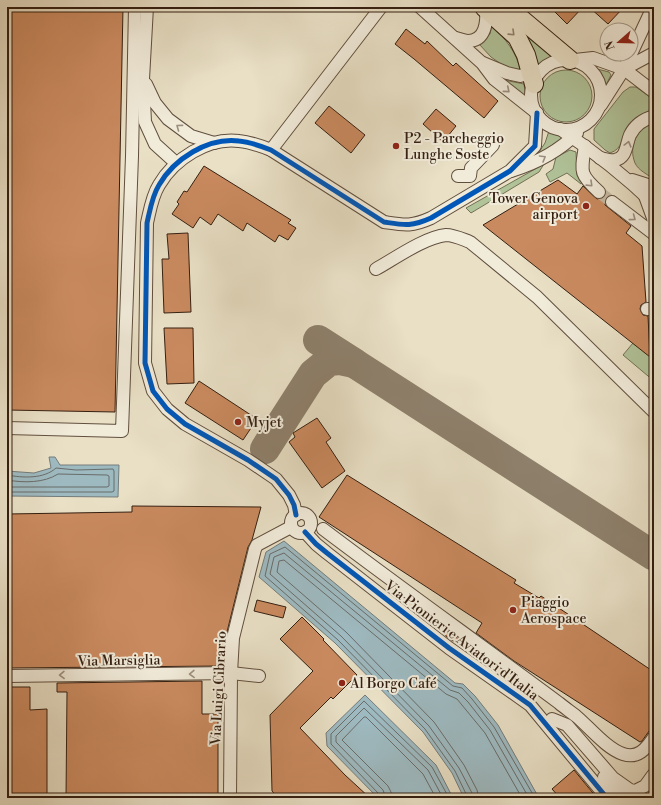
<svg xmlns="http://www.w3.org/2000/svg" width="661" height="805" font-family="'Libre Bodoni',serif">
  <style>
    .green { fill: #b1c399; stroke: #727155 }
    .water { fill: #9ebac1; stroke: #747c7b }
    .lines { fill: none; stroke-linecap: round; stroke-linejoin: round }
    .shore { stroke: #696c69; stroke-width: 1 }
    .taxiway { stroke: #8e806c; stroke-width: 30 }
    .building { fill: #ca8a5f; stroke: #341f11 }
    .minor-tunnel { stroke: #c5b9a2; stroke-width: 12; stroke-dasharray: 12 6; stroke-linecap: butt }
    .minor-casing { stroke: #614f3e; stroke-width: 14 }
    .highway-casing { stroke: #341f11; stroke-width: 20 }
    .minor { stroke: #f1ebda; stroke-width: 12 }
    .highway { stroke: #e9e0c6; stroke-width: 18 }
    .cycleway-casing { stroke: #f1ebda; stroke-width: 8 }
    .cycleway { stroke: #0057b8; stroke-width: 5 }
    .oneway { stroke: #8e806c }
    .oneway2 { stroke: #9c8f80 }
    .poi-dot { fill: #8f2418; stroke: #f1ebda; stroke-width: 1.5 }
    .labels { text-anchor: middle; stroke-width: 4; stroke-linejoin: round; paint-order: stroke }
    .poi-label { font-size: 14px; fill: #341f11; stroke: #f1ebda; text-anchor: start }
    .street-label { font-size: 14px; fill: #341f11; stroke: #f1ebda }
  </style>
  <rect width="100%" height="100%" fill="#e9e0c6"/>
  <filter id="stains"><feTurbulence type="fractalNoise" baseFrequency=".005" numOctaves="4"/><feColorMatrix values="0 0 0 0 .2 0 0 0 0 .09 0 0 0 0 .02 0 0 0 .5 -.17"/></filter>
  <radialGradient id="worn" r=".72"><stop offset=".6" stop-color="#630" stop-opacity="0"/><stop offset="1" stop-color="#630" stop-opacity=".3"/></radialGradient>
  <g class="green">
    <path d="M504 14 556 55 536 67Z"/>
    <path d="M492 25C504 38 518 53 520 71L504 66 491 57 479 44 490 34Z"/>
    <path d="M597 69 609 72 611 75 605 87 601 75Z"/>
    <circle cx="566" cy="96" r="26"/>
    <path d="M504 80 524 84 526 99Z"/>
    <path d="M630 87H636L654 100V110C644 112 632 118 627 127 622 137 623 149 610 153L605 150 594 140V129L623 92Z"/>
    <path d="M654 123V179C648 175 638 170 635 163 628 146 637 128 654 123Z"/>
    <path d="M549 131 560 136 563 138 537 155 545 143Z"/>
    <path d="M570 150 576 152 577 175 582 181 581 184 567 173 550 182 546 174 553 169 556 157Z"/>
    <path d="M544 164 539 172 471 213 466 208Z"/>
    <path d="M633 343 650 353 654 352V381L623 355Z"/>
  </g>
  <g class="water">
    <path d="M49 457H55L60 465H119L118 497 7 496V471L34 473 51 468Z"/>
    <path d="M284 541 455 683 463 684 475 696 498 725 539 798H464L452 773 423 732 335 643 259 577 266 552Z"/>
    <path d="M365 695 436 765 453 798H378L327 746 326 733Z"/>
  </g>
  <g class="lines">
    <g class="shore">
      <path d="M7 475C23 478 44 479 56 468L76 470 113 469 114 471V491L112 492H7"/>
      <path d="M7 480C24 483 44 483 58 474L107 475 109 476V486L107 487H7"/>
      <path d="M380 798 379 794 331 744V734L364 701 432 767 449 798"/>
      <path d="M386 798 383 790 336 742V736L364 708 428 770 443 798"/>
      <path d="M392 798 391 792 388 786 342 740 364 717H366L423 774 436 798"/>
      <path d="M468 798 455 771 425 729 338 640 265 576 270 554 285 547 453 686 462 688 472 699 494 727 535 798"/>
      <path d="M473 798 472 793 459 768 429 726 341 636 270 574 274 557 284 553 450 690 459 693 468 702 490 730 529 798"/>
      <path d="M479 798 477 790 464 765 434 722 346 632 277 572 279 561 284 560 446 694 457 699 485 733 522 798"/>
    </g>
    <g class="taxiway">
      <path d="M354 363 654 556"/>
      <path d="M265 449 313 374 329 361 340 360 354 363 318 340"/>
    </g>
  </g>
  <g class="building">
    <path d="M10 7H123L115 412 7 410V244Z"/>
    <path d="M550 7H583L567 24Z"/>
    <path d="M589 7H624L608 24Z"/>
    <path d="M406 29 425 44 427 41 453 66 456 63 498 101 484 118 414 59 395 44Z"/>
    <path d="M329 106 365 135 351 153 315 123Z"/>
    <path d="M436 109 456 126 443 142 423 124Z"/>
    <path d="M204 166 291 220 288 223 296 228 288 240 279 235 275 242 247 223 243 231 218 214 211 225 200 217 193 228 172 214 179 204 177 202 184 191 187 192Z"/>
    <path d="M558 180 577 194 583 186 597 199 604 197 606 192 610 195 606 198 605 201V205L631 226 626 233 642 246 646 302 641 305 640 309 643 315 648 316 650 357 483 225Z"/>
    <path d="M188 233 191 312 164 313 162 259H169L167 234Z"/>
    <path d="M164 328H193L194 383 167 384Z"/>
    <path d="M199 381 257 419 243 440 185 403Z"/>
    <path d="M317 418 331 438 326 442 345 471 322 488 289 442 295 437 293 433Z"/>
    <path d="M347 475 516 580 514 583 539 598 541 596 654 672V724L642 741 640 742 514 661 476 633 482 623 319 517Z"/>
    <path d="M132 506 261 507 252 540 248 547 226 636 223 661H221L218 666 7 668V514L132 512Z"/>
    <path d="M257 600 286 607 283 618 254 611Z"/>
    <path d="M302 617 324 639 323 640 357 675 333 699 331 697 300 728 345 775 370 798H278L272 791 270 715 313 671 280 639Z"/>
    <path d="M445 629 460 640 457 644 442 633Z"/>
    <path d="M202 681V714H218V798H66L67 692H57V683Z"/>
    <path d="M7 687H30V710L47 709V798H7Z"/>
    <path d="M574 770 597 798H560L552 789Z"/>
    <path d="M654 786V798H637L649 793Z"/>
  </g>
  <g class="lines">
    <path class="minor-tunnel" d="M599 192 612 202"/>
    <defs>
      <g id="minor">
        <path d="M147 7 143 79 145 122 155 144 176 163"/>
        <path d="M420 7 482 63 494 79 537 113"/>
        <path d="M456 38C460 39 464 41 468 41 486 41 487 21 486 9"/>
        <path d="M631 54 653 7"/>
        <path d="M575 60 593 58 624 69 654 92"/>
        <circle cx="566" cy="95" r="35"/>
        <path d="M483 63 507 73 520 76 537 71"/>
        <path d="M624 69 654 53"/>
        <path d="M146 84 155 103 168 119 191 136 214 143"/>
        <path d="M601 105 624 69 631 54"/>
        <path d="M560 129C593 151 625 176 654 204"/>
        <path d="M585 146C581 172 579 174 599 192"/>
        <path d="M271 150 381 7"/>
        <path d="M600 158C605 159 611 161 615 160 627 158 626 144 630 135 635 125 644 119 654 116"/>
        <path d="M511 171C537 163 559 151 577 133"/>
        <path d="M458 176H470L471 168 493 145"/>
        <path d="M632 180 654 187"/>
        <path d="M645 196 653 218 654 224"/>
        <path d="M612 202 654 234"/>
        <path d="M376 269C394 259 425 237 446 235 454 235 462 239 470 242L537 297 654 412"/>
        <path d="M647 309H654"/>
        <path d="M7 428 122 431 132 156 135 7"/>
        <circle cx="301" cy="523" r="10"/>
        <path d="M296 515 294 505 289 495 276 479 248 460 185 424 167 409 153 391 145 363 147 223C150 210 152 196 159 185 174 159 208 137 239 141 250 142 261 146 271 150L384 222C404 225 411 227 431 218L510 171 535 146 537 113"/>
        <path d="M323 529C401 588 481 645 559 703 565 708 571 712 576 716 589 727 607 749 623 754 638 759 646 749 654 737"/>
        <path d="M305 532 316 544 327 553 449 648 530 705 607 798"/>
        <path d="M7 676 231 673 259 676"/>
        <path d="M552 719 567 725 613 778 630 790 635 791 645 786 653 775"/>
        <path d="M604 777 622 798"/>
        <path d="M230 798 231 673 233 638 255 549 257 545 291 527"/>
      </g>
      <g id="highway">
        <path d="M484 7 517 37 526 55 534 84"/>
        <path d="M507 7 570 60"/>
      </g>
    </defs>
    <use href="#minor" class="minor-casing"/>
    <use href="#highway" class="highway-casing"/>
    <use href="#minor" class="minor"/>
    <use href="#highway" class="highway"/>
    <defs>
      <g id="cycleway">
        <path d="M296 515 294 505 289 495 276 479 248 460 185 424 167 409 153 391 145 363 147 223C150 210 152 196 159 185 174 159 208 137 239 141 250 142 261 146 271 150L384 222C404 225 411 227 431 218L510 171 535 146 537 113"/>
        <path d="M305 532 316 544 327 553 449 648 530 705 607 798"/>
      </g>
    </defs>
    <use href="#cycleway" class="cycleway-casing"/>
    <use href="#cycleway" class="cycleway"/>
  </g>
  <defs><path id="oneway-chevron" d="M-2-3.5L2.5 0L-2 3.5" fill="none" stroke-width="1.6" stroke-linecap="round" stroke-linejoin="round"/></defs>
  <use class="oneway" href="#oneway-chevron" transform="translate(512 33) rotate(44)"/>
  <g class="oneway2">
    <use href="#oneway-chevron" transform="translate(507 90) rotate(40)"/>
    <use href="#oneway-chevron" transform="translate(179 127) rotate(-144)"/>
    <use href="#oneway-chevron" transform="translate(628 144) rotate(-75)"/>
    <use href="#oneway-chevron" transform="translate(543 158) rotate(-30)"/>
    <use href="#oneway-chevron" transform="translate(590 184) rotate(44)"/>
    <use href="#oneway-chevron" transform="translate(633 218) rotate(37)"/>
    <use href="#oneway-chevron" transform="translate(192 674) rotate(179)"/>
    <use href="#oneway-chevron" transform="translate(62 675) rotate(179)"/>
  </g>
  <g class="poi-dot">
    <circle cx="396" cy="146" r="4"/>
    <circle cx="586" cy="206" r="4"/>
    <circle cx="238" cy="422" r="4"/>
    <circle cx="513" cy="610" r="4"/>
    <circle cx="342" cy="683" r="4"/>
  </g>
  <g class="labels">
    <g class="poi-label">
      <text x="404" y="143">P2 - Parcheggio<tspan x="404" dy="16">Lunghe Soste</tspan></text>
      <text x="578" y="203" text-anchor="end">Tower Genova<tspan x="578" dy="16">airport</tspan></text>
      <text x="246" y="427">Myjet</text>
      <text x="521" y="607">Piaggio<tspan x="521" dy="16">Aerospace</tspan></text>
      <text x="350" y="688">Al Borgo Café</text>
    </g>
    <g class="street-label">
      <text transform="translate(462 640) rotate(37)" y="5">Via Pionieri e Aviatori d'Italia</text>
      <text transform="translate(119 660) rotate(-1)" y="5">Via Marsiglia</text>
      <text transform="translate(218 688) rotate(-87)" y="5">Via Luigi Cibrario</text>
    </g>
  </g>
  <rect width="661" height="805" fill="none" stroke="#e9e0c6" stroke-width="24"/>
  <rect x="8" y="8" width="645" height="789" fill="none" stroke="#341f11" stroke-width="2"/>
  <rect x="12" y="12" width="637" height="781" fill="none" stroke="#341f11"/>
  <g transform="translate(619 42) rotate(250)"><circle r="19" fill="#f1ebda" stroke="#a5998a"/>
  <path d="M0-3L7 15L0 10L-7 15Z" fill="#8f2418"/>
  <text y="-6" font-size="11" font-weight="bold" text-anchor="middle" fill="#341f11">N</text>
  </g>
  <rect width="100%" height="100%" filter="url(#stains)"/>
  <rect width="100%" height="100%" fill="url(#worn)"/>
</svg>
